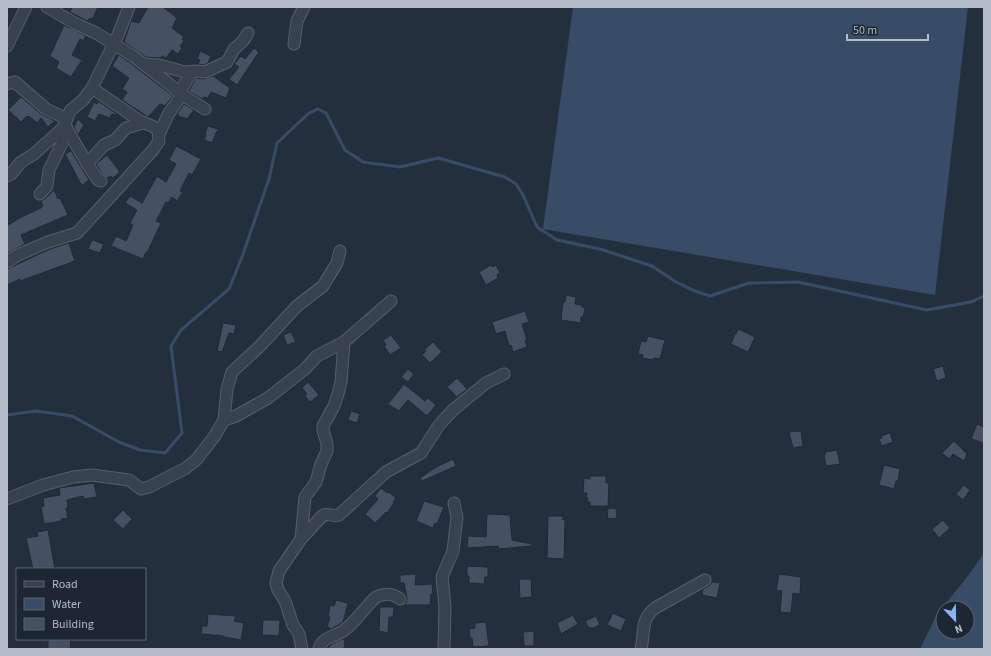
<svg xmlns="http://www.w3.org/2000/svg" width="991" height="656" font-family="'Source Sans 3',sans-serif">
  <style>
    .water { fill: #394c67; fill-rule: evenodd }
    .lines { fill: none; stroke-linecap: round; stroke-linejoin: round }
    .stream { stroke: #394c67; stroke-width: 3 }
    .building { fill: #455162; stroke: #1f2835 }
    .minor-casing { stroke: #565f6c; stroke-width: 13 }
    .minor { stroke: #38414e; stroke-width: 11 }
  </style>
  <rect width="100%" height="100%" fill="#242f3e"/>
  <g class="water">
    <path d="M573 7H968L935 295 543 229Z"/>
    <path d="M984 553V649H920L937 614 968 576ZM943 608H967V632H943Z"/>
  </g>
  <g class="lines">
    <path class="stream" d="M7 415 36 411 72 416 119 442 140 450 165 453 182 433 171 346 181 330 229 289 242 257 269 179 277 143 309 113 318 109 326 113 345 150 363 162 400 167 438 158 505 177 516 184 523 195 537 227 557 240 600 249 652 266 676 282 695 291 710 296 749 283 798 282 927 310 971 302 984 296"/>
  </g>
  <g class="building">
    <path d="M72 7H98L93 18 89 19 87 21 70 12Z"/>
    <path d="M148 7H163L177 18 172 28 184 37 182 39 184 41 180 46 182 48 178 54 172 50 166 58 162 56 160 58 146 57 124 42 131 21 139 23Z"/>
    <path d="M64 25 86 36 83 41 80 39 72 55 82 60 71 77 56 68 59 62 50 56Z"/>
    <path d="M254 48 259 52 237 85 229 79 239 67 234 64 241 56 245 59Z"/>
    <path d="M200 51 211 56 208 63 204 65 198 64 200 60 197 59Z"/>
    <path d="M119 55 129 62 173 96 165 106 160 104 148 117 122 100 127 92 122 89 129 78 112 66Z"/>
    <path d="M213 76 230 88 226 98 211 92 208 98 204 97 202 99 189 91 196 78 204 79Z"/>
    <path d="M21 97 41 114 55 121 48 127 41 118 37 123 29 116 28 117 27 116 21 122 8 110Z"/>
    <path d="M98 101 117 114V115L112 114 110 118 99 114 95 121 87 117 94 102 97 104Z"/>
    <path d="M184 104 194 110 187 119 183 117 182 118 177 114Z"/>
    <path d="M78 119 84 125 78 135 74 127Z"/>
    <path d="M208 126 218 129 212 143 204 140 206 135 205 134Z"/>
    <path d="M176 146 201 159 192 175 189 173 180 191 183 192 177 201 172 197 168 203 166 202 156 221 161 223 147 253 146 252 143 259 111 246 116 236 126 241 133 225 130 223 137 210 125 203 130 196 142 203 157 176 166 182 176 164 169 160Z"/>
    <path d="M71 151 89 180 82 186 65 154Z"/>
    <path d="M107 155 120 172 113 178 111 176 107 178 102 174 96 164Z"/>
    <path d="M54 190 58 199 60 198 68 215 21 235 25 244 7 254V226L21 217 41 208V207L43 206 41 201 45 199Z"/>
    <path d="M92 240 104 244 100 253 88 249Z"/>
    <path d="M69 243 75 261 20 281V279L7 285V269L50 249Z"/>
    <path d="M491 265 492 267 496 265 500 273 497 275 498 278 486 285 479 272Z"/>
    <path d="M566 295 576 297 575 304 582 305V307L585 308 583 317H581V323L561 320 563 302H565Z"/>
    <path d="M525 311 529 322 522 324 527 340H525L527 347 513 352 511 345 509 346 505 331 496 334 492 322Z"/>
    <path d="M223 323 236 325 234 334 229 333 222 352 217 351Z"/>
    <path d="M738 329 755 337 748 352 731 344 735 334H736Z"/>
    <path d="M291 332 296 342 287 345 283 335Z"/>
    <path d="M391 335 401 348 390 355 384 346 386 345 383 340Z"/>
    <path d="M648 336 665 340 660 359 654 358 653 360 642 358 643 355 638 354 641 341 646 342Z"/>
    <path d="M433 342 442 352 430 363 422 355 426 351 425 349Z"/>
    <path d="M943 366 946 378 937 381 933 369Z"/>
    <path d="M408 369 414 374 408 382 401 377Z"/>
    <path d="M457 378 467 389 457 397 447 387Z"/>
    <path d="M308 382 319 395 310 402 305 396 307 394 302 388Z"/>
    <path d="M404 384 425 401 428 398 436 405 427 416 408 400 399 411 388 404Z"/>
    <path d="M351 411 360 414 357 423 348 420Z"/>
    <path d="M977 424 984 427V443L971 439Z"/>
    <path d="M801 431 803 446 793 448 789 432Z"/>
    <path d="M890 433 893 442 882 446 879 439 882 438 881 436Z"/>
    <path d="M954 441 967 454 964 461 953 454 949 459 942 453Z"/>
    <path d="M837 450 840 464 826 466 824 455H825V452Z"/>
    <path d="M453 459 456 466 422 481 420 478 438 466Z"/>
    <path d="M884 465 900 469 898 481H896L894 489 879 485Z"/>
    <path d="M590 476H606V483H609L608 506H590V502H587L588 498H586L587 493H583L584 478 590 479Z"/>
    <path d="M94 483 97 497 84 499 83 496 67 500 68 508H66L68 518 61 519 62 521 44 524 41 507 44 506 43 498 60 495 59 488Z"/>
    <path d="M964 485 970 490 963 500 956 494Z"/>
    <path d="M381 488 387 493 389 492 396 498 393 502 394 503 387 513 386 512 375 523 365 514 378 499 375 496Z"/>
    <path d="M424 501 444 507 437 524 435 523 433 528 416 521Z"/>
    <path d="M616 508 617 518 608 519 607 509Z"/>
    <path d="M123 510 132 519 123 529 113 520Z"/>
    <path d="M487 514 510 515 512 540 532 544V546L499 549 498 546 467 548 468 536 486 537Z"/>
    <path d="M548 516H563V520H565L564 559 547 558Z"/>
    <path d="M943 520 950 528 939 538 932 529Z"/>
    <path d="M48 530 55 569H33L26 538 38 536 37 532Z"/>
    <path d="M467 566 488 567V577H485L484 584 469 583V576H467Z"/>
    <path d="M416 574 415 585 432 584 433 594H431L430 605H403L406 603 407 599 404 583H400V575Z"/>
    <path d="M779 574 801 577 800 594 793 593 791 613 780 612 782 591 776 590Z"/>
    <path d="M519 579H531L532 597 520 598Z"/>
    <path d="M712 582 720 583 717 598 702 595 703 589 709 586Z"/>
    <path d="M336 600 348 603 343 622 330 630V628L327 627 330 617H328L330 605 334 606Z"/>
    <path d="M380 607H394L393 617H389L388 633 379 631Z"/>
    <path d="M613 613 626 619 621 631 607 625Z"/>
    <path d="M208 614 236 616 234 621 244 623 241 640 224 637V636L201 634 202 626H207Z"/>
    <path d="M573 615 578 624 561 634 557 623Z"/>
    <path d="M596 616 600 625 593 628H589L585 621Z"/>
    <path d="M263 620H280L279 636 262 635Z"/>
    <path d="M486 622 489 646 473 647 472 638H470L469 629 475 628V623Z"/>
    <path d="M534 631V646H524L523 632Z"/>
    <path d="M48 639H71L70 649H48Z"/>
    <path d="M342 639 345 640 344 649H328L330 645Z"/>
  </g>
  <g class="lines">
    <defs>
      <g id="minor">
        <path d="M47 7 76 24 96 33 133 56 163 79 181 94 205 109"/>
        <path d="M294 44 297 21 304 7"/>
        <path d="M7 46 26 7"/>
        <path d="M144 64 159 65 185 72 198 71 205 72 227 62 234 49 243 41 248 33"/>
        <path d="M7 84 15 82 46 109 67 119"/>
        <path d="M179 93 192 72"/>
        <path d="M66 127C76 145 86 163 98 180L101 181"/>
        <path d="M159 134 169 113 182 95"/>
        <path d="M87 164 104 145 115 140 126 128 143 123"/>
        <path d="M7 176 11 174 21 162 34 154 63 128 70 111 83 100 92 88 118 35 129 7"/>
        <path d="M40 194 47 186 49 170 68 131"/>
        <path d="M7 262 18 255 48 242 77 233 153 150 159 141 158 130 152 126 140 121 92 88"/>
        <path d="M224 420 236 416 268 398 305 369 317 356 344 342"/>
        <path d="M7 499 43 485 73 477 92 475 129 480 141 489 149 487 186 468 196 460 214 437 224 420 227 389 232 372 260 346 297 306 323 286 337 263 340 251"/>
        <path d="M301 539 323 515C328 513 333 517 339 515L386 472 421 453 439 425 453 410 470 396 486 383 504 374"/>
        <path d="M302 649 299 634 293 625 285 601 278 590 276 583 279 571 301 539 305 497 316 482 321 464 327 451V444L323 430V426L334 406 338 394 341 382 344 342 391 301"/>
        <path d="M319 649C322 637 334 637 343 631 354 624 366 606 376 597 386 593 392 593 400 599"/>
        <path d="M444 649 445 607 442 577 453 551 457 517 454 503"/>
        <path d="M641 649C645 632 640 620 655 608L705 580"/>
      </g>
    </defs>
    <use href="#minor" class="minor-casing"/>
    <use href="#minor" class="minor"/>
  </g>
  <rect width="991" height="656" fill="none" stroke="#b4bcc9" stroke-width="16"/>
  <rect x="16" y="568" width="130" height="72" fill="#1d2633" stroke="#59626f"/>
  <rect x="24" y="581" width="20" height="6" fill="#38414e" stroke="#59626f"/>
  <text x="52" y="588" font-size="12" fill="#b4bcc9">Road</text>
  <rect x="24" y="598" width="20" height="12" fill="#394c67" stroke="#59626f"/>
  <text x="52" y="608" font-size="12" fill="#b4bcc9">Water</text>
  <rect x="24" y="618" width="20" height="12" fill="#455162" stroke="#59626f"/>
  <text x="52" y="628" font-size="12" fill="#b4bcc9">Building</text>
  <g transform="translate(955 620) rotate(158)"><circle r="19" fill="#1d2633" stroke="#59626f"/>
  <path d="M0-3L7 15L0 10L-7 15Z" fill="#8ab4f8"/>
  <text y="-6" font-size="11" font-weight="bold" text-anchor="middle" fill="#b4bcc9">N</text>
  </g>
  <path d="M847 34v6h81v-6" fill="none" stroke="#b4bcc9" stroke-width="2"/>
  <text x="853" y="34" font-size="12" fill="#b4bcc9" stroke="#1d2633" stroke-width="3" paint-order="stroke">50 m</text>
</svg>
